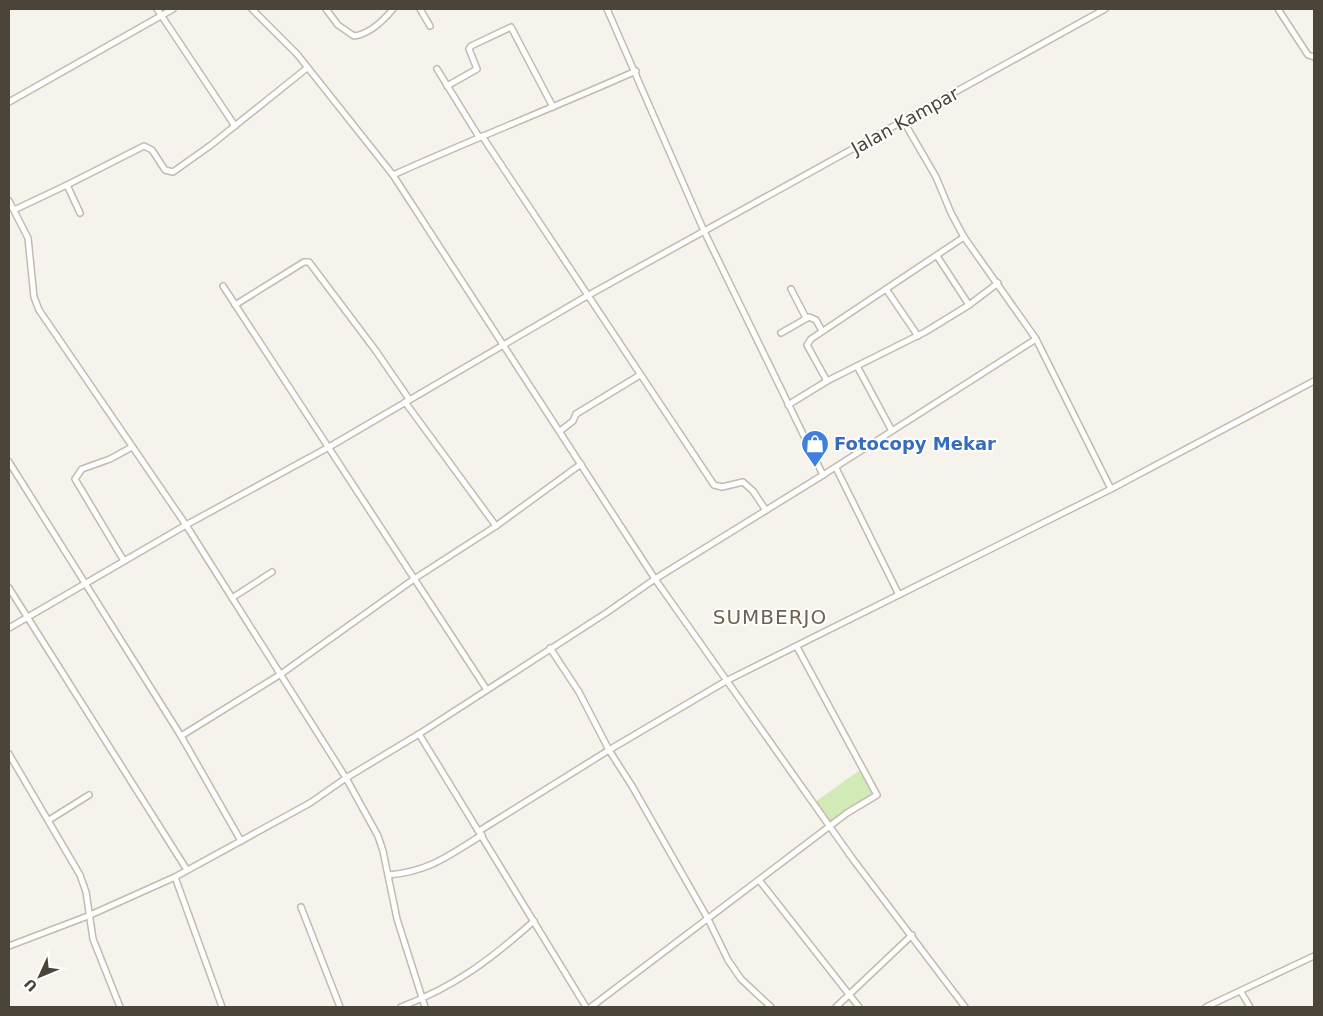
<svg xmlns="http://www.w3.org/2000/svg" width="1323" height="1016" font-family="'DejaVu Sans',sans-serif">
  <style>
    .green { fill: #d2eab5 }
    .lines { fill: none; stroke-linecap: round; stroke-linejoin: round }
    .street-casing { stroke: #c2bbae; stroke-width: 8 }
    .street { stroke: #fff; stroke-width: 5 }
    .labels { text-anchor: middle; stroke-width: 4; stroke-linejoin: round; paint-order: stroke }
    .street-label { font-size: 18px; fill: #4b4439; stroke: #fff }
    .shop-label { font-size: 18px; font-weight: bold; fill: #366cbe; stroke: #fff; text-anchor: start }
    .quarter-label { font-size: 20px; letter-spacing: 1px; fill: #6e6250; stroke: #fff }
  </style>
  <rect width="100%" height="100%" fill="#f6f3ec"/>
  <path class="green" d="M860 770 874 794 832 824 815 802Z"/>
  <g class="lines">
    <defs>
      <g id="street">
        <path d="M157 9 235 126"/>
        <path d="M326 9 338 25 354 36C370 34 383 21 393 9"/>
        <path d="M420 9 430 26"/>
        <path d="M607 9 704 231 823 475 655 579 852 858 965 1007"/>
        <path d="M1278 9 1308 55 1314 57"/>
        <path d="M437 69 479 137"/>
        <path d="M447 86 477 69 469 49 471 46 511 27 553 107"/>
        <path d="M9 102 173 9"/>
        <path d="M904 122 936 177 951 213 964 237 1036 339 1111 489"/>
        <path d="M482 136 714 485 722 487 743 482 753 491 765 509"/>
        <path d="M393 175C473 139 555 107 636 71"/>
        <path d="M67 185 144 146 152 150 165 170 173 172 211 145 307 68"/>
        <path d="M9 201 28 238 34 297 39 310 186 525 346 778 378 836 383 851 397 919 425 1007"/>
        <path d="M14 210 67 185 80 213"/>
        <path d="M937 256 969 305"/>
        <path d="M223 286 487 690"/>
        <path d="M791 289 806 318"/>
        <path d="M886 289 918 336"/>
        <path d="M235 305 304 262H309L376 351 409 399"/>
        <path d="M781 333 809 317 816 320 822 331"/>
        <path d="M857 366 892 431"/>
        <path d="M827 381 807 345 811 339 964 237"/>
        <path d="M405 402 496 526"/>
        <path d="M788 405 827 381 925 332 969 305 998 283"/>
        <path d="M560 431 573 421 576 414 640 375"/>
        <path d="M9 462 181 736 241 841"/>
        <path d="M836 468 899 595"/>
        <path d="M823 475 1036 339"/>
        <path d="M124 561 75 479 82 469 110 459 132 447"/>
        <path d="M9 588 187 870"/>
        <path d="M232 598 272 572"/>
        <path d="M9 628 186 525 329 447 587 296 1105 9"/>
        <path d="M550 648 579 692 609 750 632 786 708 919 728 960 741 979 771 1007"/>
        <path d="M419 734 586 1007"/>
        <path d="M181 736 281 674 414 579 496 526 581 464"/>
        <path d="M9 754 80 875 86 892 93 939 120 1007"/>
        <path d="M49 820 89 795"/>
        <path d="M479 831 609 750 726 681 1111 489 1314 381"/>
        <path d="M389 875C430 871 448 856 482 835"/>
        <path d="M175 877 222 1007"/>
        <path d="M759 880 859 1007"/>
        <path d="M301 907 340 1007"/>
        <path d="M9 946 88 916 175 877 310 803 346 778 419 734 606 613 655 579 393 175 297 54 252 9"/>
        <path d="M1241 992 1250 1007"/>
        <path d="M401 1007C456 986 490 960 534 921"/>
        <path d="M591 1007 847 813 877 795 797 647"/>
        <path d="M836 1007 912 935"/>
        <path d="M1206 1007 1314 956"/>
      </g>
    </defs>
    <use href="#street" class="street-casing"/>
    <use href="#street" class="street"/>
  </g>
  <defs>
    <symbol id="shop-pin" viewBox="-11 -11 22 30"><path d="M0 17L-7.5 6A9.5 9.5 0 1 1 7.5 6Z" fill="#3f7fe0" stroke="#fff"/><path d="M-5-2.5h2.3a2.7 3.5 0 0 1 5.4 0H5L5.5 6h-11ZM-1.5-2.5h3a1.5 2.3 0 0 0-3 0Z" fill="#fff"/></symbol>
  </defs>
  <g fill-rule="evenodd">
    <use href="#shop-pin" x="799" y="428" width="32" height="43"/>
  </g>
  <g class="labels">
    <g class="street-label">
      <text transform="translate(905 121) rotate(-29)" y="6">Jalan Kampar</text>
    </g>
    <g class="shop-label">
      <text x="834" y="450">Fotocopy Mekar</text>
    </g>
    <g class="quarter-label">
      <text x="770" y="624">SUMBERJO</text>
    </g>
  </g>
  <rect width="1323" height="1016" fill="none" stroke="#4b4439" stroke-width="20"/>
  <g transform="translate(40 976) rotate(226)" stroke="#ffffff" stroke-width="4" paint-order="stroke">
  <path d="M0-4L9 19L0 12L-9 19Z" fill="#4b4439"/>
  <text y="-8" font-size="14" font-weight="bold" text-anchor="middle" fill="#4b4439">U</text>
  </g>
</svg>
